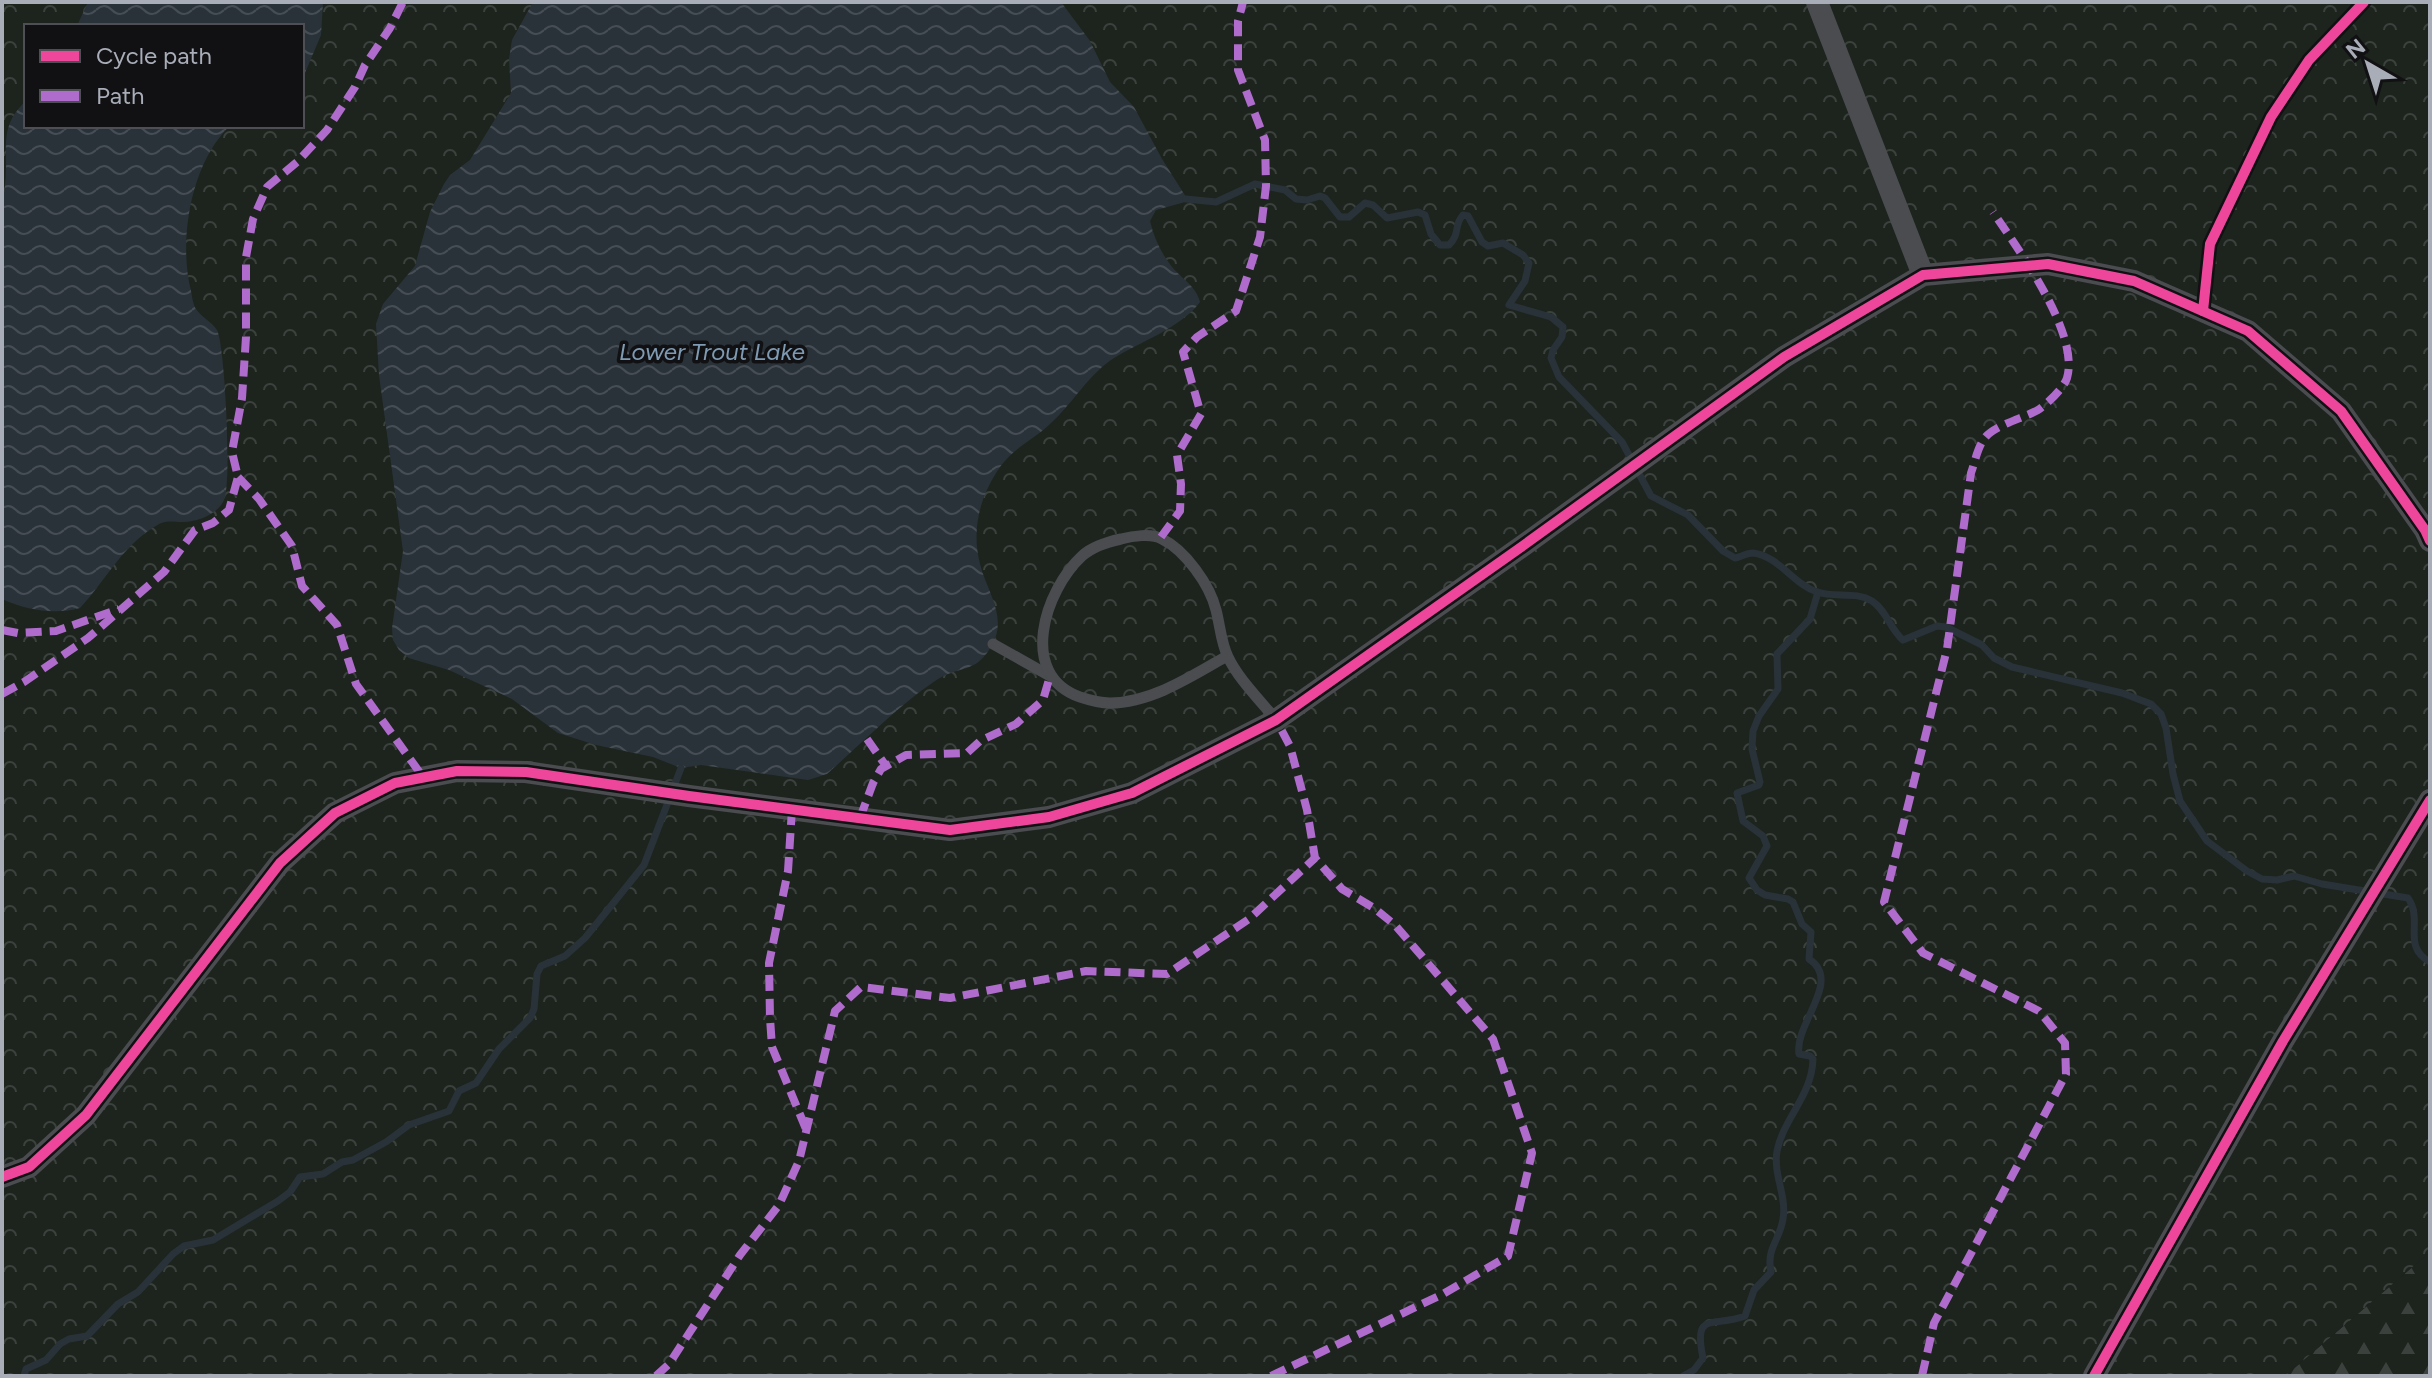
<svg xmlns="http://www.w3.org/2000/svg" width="2432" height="1378" font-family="Figtree,sans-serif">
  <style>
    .forest { fill: url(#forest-firs) }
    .park { fill: url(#park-crowns); fill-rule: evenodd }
    .water { fill: url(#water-waves) }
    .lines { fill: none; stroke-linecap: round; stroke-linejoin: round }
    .stream { stroke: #2a3239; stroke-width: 7 }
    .service { stroke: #4b4c50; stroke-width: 11 }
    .minor { stroke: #4b4c50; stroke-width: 22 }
    .quiet { stroke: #b06ccc; stroke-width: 8; stroke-dasharray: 16 8; stroke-linecap: butt }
    .cycleway-casing { stroke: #111113; stroke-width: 15 }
    .cycleway { stroke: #ed469a; stroke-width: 10 }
    .labels { text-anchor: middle; stroke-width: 7; stroke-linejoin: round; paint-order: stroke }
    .water-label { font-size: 24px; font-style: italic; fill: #7f9bb3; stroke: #111113 }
  </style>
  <defs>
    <pattern id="forest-firs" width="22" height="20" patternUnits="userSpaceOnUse" patternTransform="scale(2)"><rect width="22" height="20" fill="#1d241e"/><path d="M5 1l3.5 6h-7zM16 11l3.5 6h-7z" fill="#3b413d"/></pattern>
    <pattern id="park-crowns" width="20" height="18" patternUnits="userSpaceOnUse" patternTransform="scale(2)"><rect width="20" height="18" fill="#1d241e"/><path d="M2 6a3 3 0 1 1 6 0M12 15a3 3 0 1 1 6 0" fill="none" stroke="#3b413d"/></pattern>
    <pattern id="water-waves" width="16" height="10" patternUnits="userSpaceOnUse" patternTransform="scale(2)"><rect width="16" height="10" fill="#2a3239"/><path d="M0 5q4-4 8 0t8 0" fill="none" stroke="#464d54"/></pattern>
  </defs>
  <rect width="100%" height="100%" fill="#171717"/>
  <path class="forest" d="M2430 1252V1376H2285Z"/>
  <path class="park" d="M2 2H2430V1252L2285 1376H2ZM26 26H302V126H26Z"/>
  <g class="water">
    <path d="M88 2H323L321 35 302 80V26H77Z"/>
    <path d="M533 2H1061L1090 41 1110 82 1134 107 1162 159 1186 197 1185 202 1156 210 1150 221C1154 238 1161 253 1172 267 1182 279 1196 286 1200 302 1182 327 1140 342 1114 358 1088 375 1073 403 1051 423 1035 439 1013 448 1000 467 980 496 971 529 980 564 987 592 1008 617 992 645 976 674 961 665 938 679 901 703 861 744 827 774L808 780 701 765 681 768 653 757 596 745 558 733 512 699 449 670 409 658 399 650 393 640 392 628 403 551 379 375 376 324 383 304 415 266 430 212 444 184 450 175 470 160 511 93 509 59 512 40Z"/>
    <path d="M26 101V126H230C191 162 178 241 191 291 192 296 193 305 196 309 201 317 212 322 217 330 225 345 232 485 224 500 218 514 197 522 183 522 174 522 167 520 159 524 123 544 107 579 80 608 55 615 26 610 2 599V208C4 195 6 181 6 168 6 140 3 122 26 101Z"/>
  </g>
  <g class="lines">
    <g class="stream">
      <path d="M1186 199 1216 202 1255 184 1285 190 1296 199 1307 200 1320 196 1325 198 1340 217H1349L1365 203 1373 205 1387 218 1418 212 1425 215 1431 234 1440 245H1449C1461 233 1453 226 1463 215L1468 216 1482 242 1488 246 1503 243 1523 255 1529 263 1525 281 1509 305 1551 317 1563 327 1562 337 1553 350 1551 358 1559 377 1622 442 1651 496 1688 515 1723 551 1735 558C1740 557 1747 553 1753 553 1779 556 1793 584 1817 592 1835 598 1856 591 1872 601 1887 611 1890 629 1903 640L1937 626 1946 627 1982 645 1994 658 2012 667 2122 693 2151 704 2161 714 2166 728 2173 774 2180 801 2207 841 2247 871 2262 879 2277 880 2294 876 2322 884 2408 898C2424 921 2401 946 2430 962"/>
      <path d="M24 1376 26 1369 46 1360 60 1344 69 1339 87 1336 118 1304 138 1292 173 1254 184 1246 213 1240 278 1201 290 1192 300 1177 323 1174 342 1162 353 1160 386 1142 409 1125 449 1111 459 1091 476 1083 499 1049 530 1018 534 1009 537 974 541 966 565 956 585 938 644 865 681 768"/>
      <path d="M1683 1376 1694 1370 1703 1358C1693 1310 1713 1328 1745 1316L1754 1290 1771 1272C1766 1248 1780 1240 1783 1219 1787 1196 1773 1175 1777 1151 1784 1117 1812 1096 1813 1059L1810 1056 1799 1054C1794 1024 1843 981 1809 959L1811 932 1802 924 1793 902 1788 899 1765 895 1757 890 1749 878 1767 846 1763 836 1743 821 1737 793 1759 785 1760 782 1752 749 1753 731 1759 716 1778 689 1777 654 1810 619 1818 592"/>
    </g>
    <g class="service">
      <path d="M2203 311 2210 244 2271 117 2309 60 2364 2"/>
      <path d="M993 644 1050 676"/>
      <path d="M1227 656C1192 676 1151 703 1110 703 1100 703 1089 700 1080 697 1017 675 1045 590 1082 556 1093 546 1107 542 1121 539 1132 536 1152 533 1162 539 1185 550 1210 585 1216 610 1220 625 1221 643 1228 657 1239 680 1260 700 1276 720"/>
    </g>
    <g class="minor">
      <path d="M1817 2 1923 275"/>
      <path d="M2 1177 29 1167 86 1115 280 863 335 813 395 783 457 771 526 772 689 796 950 830 1049 817 1132 793 1276 720 1524 545 1784 357 1923 275 2048 264 2134 281 2248 331 2341 411 2425 530 2430 541"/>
      <path d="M2094 1376 2283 1041 2430 800"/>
    </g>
    <g class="quiet">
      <path d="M238 477 259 499 292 546 302 586 337 625 356 684 423 777"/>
      <path d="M1161 537 1180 511 1181 484 1177 455 1201 414 1183 352 1197 337 1236 311 1260 237 1266 186 1265 140 1238 70V21L1243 2"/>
      <path d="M2 630 18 633 56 631 119 609"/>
      <path d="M2 694 24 682 88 638 164 572 195 530 213 523 229 510 238 477 232 452 242 398 246 337V257L253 219 267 187 297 162 327 130 355 87 365 65 390 28 403 2"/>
      <path d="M867 739 886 766"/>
      <path d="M792 809 788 871 769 963 770 1018 772 1047 806 1129"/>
      <path d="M860 818 873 783 881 769 906 755 967 753 980 741 1016 724 1043 700 1050 676"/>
      <path d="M656 1376 669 1364 740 1255 779 1205 799 1161 835 1011 861 987 950 998 1086 971 1167 974 1249 919 1315 858"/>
      <path d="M1271 1376 1443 1294 1508 1256 1532 1153 1493 1039 1395 925 1374 908 1342 889 1315 858 1307 810 1290 746 1276 720"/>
      <path d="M1922 1376 1934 1323 2066 1074 2065 1043 2039 1011 1923 953 1884 902 1947 649 1971 473C1975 462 1977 449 1984 439 1992 426 2024 418 2038 410 2047 404 2064 388 2067 378 2080 333 2018 249 1993 212"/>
    </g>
    <defs>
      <g id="cycleway">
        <path d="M2203 311 2210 244 2271 117 2309 60 2364 2"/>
        <path d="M2 1177 29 1167 86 1115 280 863 335 813 395 783 457 771 526 772 689 796 950 830 1049 817 1132 793 1276 720 1524 545 1784 357 1923 275 2048 264 2134 281 2248 331 2341 411 2425 530 2430 541"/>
        <path d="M2094 1376 2283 1041 2430 800"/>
      </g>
    </defs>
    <use href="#cycleway" class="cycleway-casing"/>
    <use href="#cycleway" class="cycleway"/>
  </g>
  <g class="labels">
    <g class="water-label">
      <text x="712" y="360">Lower Trout Lake</text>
    </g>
  </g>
  <rect width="2432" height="1378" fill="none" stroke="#a8adb8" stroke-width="8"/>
  <rect x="24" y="24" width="280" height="104" fill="#111113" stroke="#4d4f55" stroke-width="2"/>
  <rect x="40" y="50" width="40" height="12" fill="#ed469a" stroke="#4d4f55" stroke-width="2"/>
  <text x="96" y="64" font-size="24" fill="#a8adb8">Cycle path</text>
  <rect x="40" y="90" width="40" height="12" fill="#b06ccc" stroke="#4d4f55" stroke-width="2"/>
  <text x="96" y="104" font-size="24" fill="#a8adb8">Path</text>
  <g transform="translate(2368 64) rotate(321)" stroke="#111113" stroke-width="6" paint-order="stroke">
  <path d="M0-6L14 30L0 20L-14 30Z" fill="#a8adb8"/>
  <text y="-12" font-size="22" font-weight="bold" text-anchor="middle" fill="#a8adb8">N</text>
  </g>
</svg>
